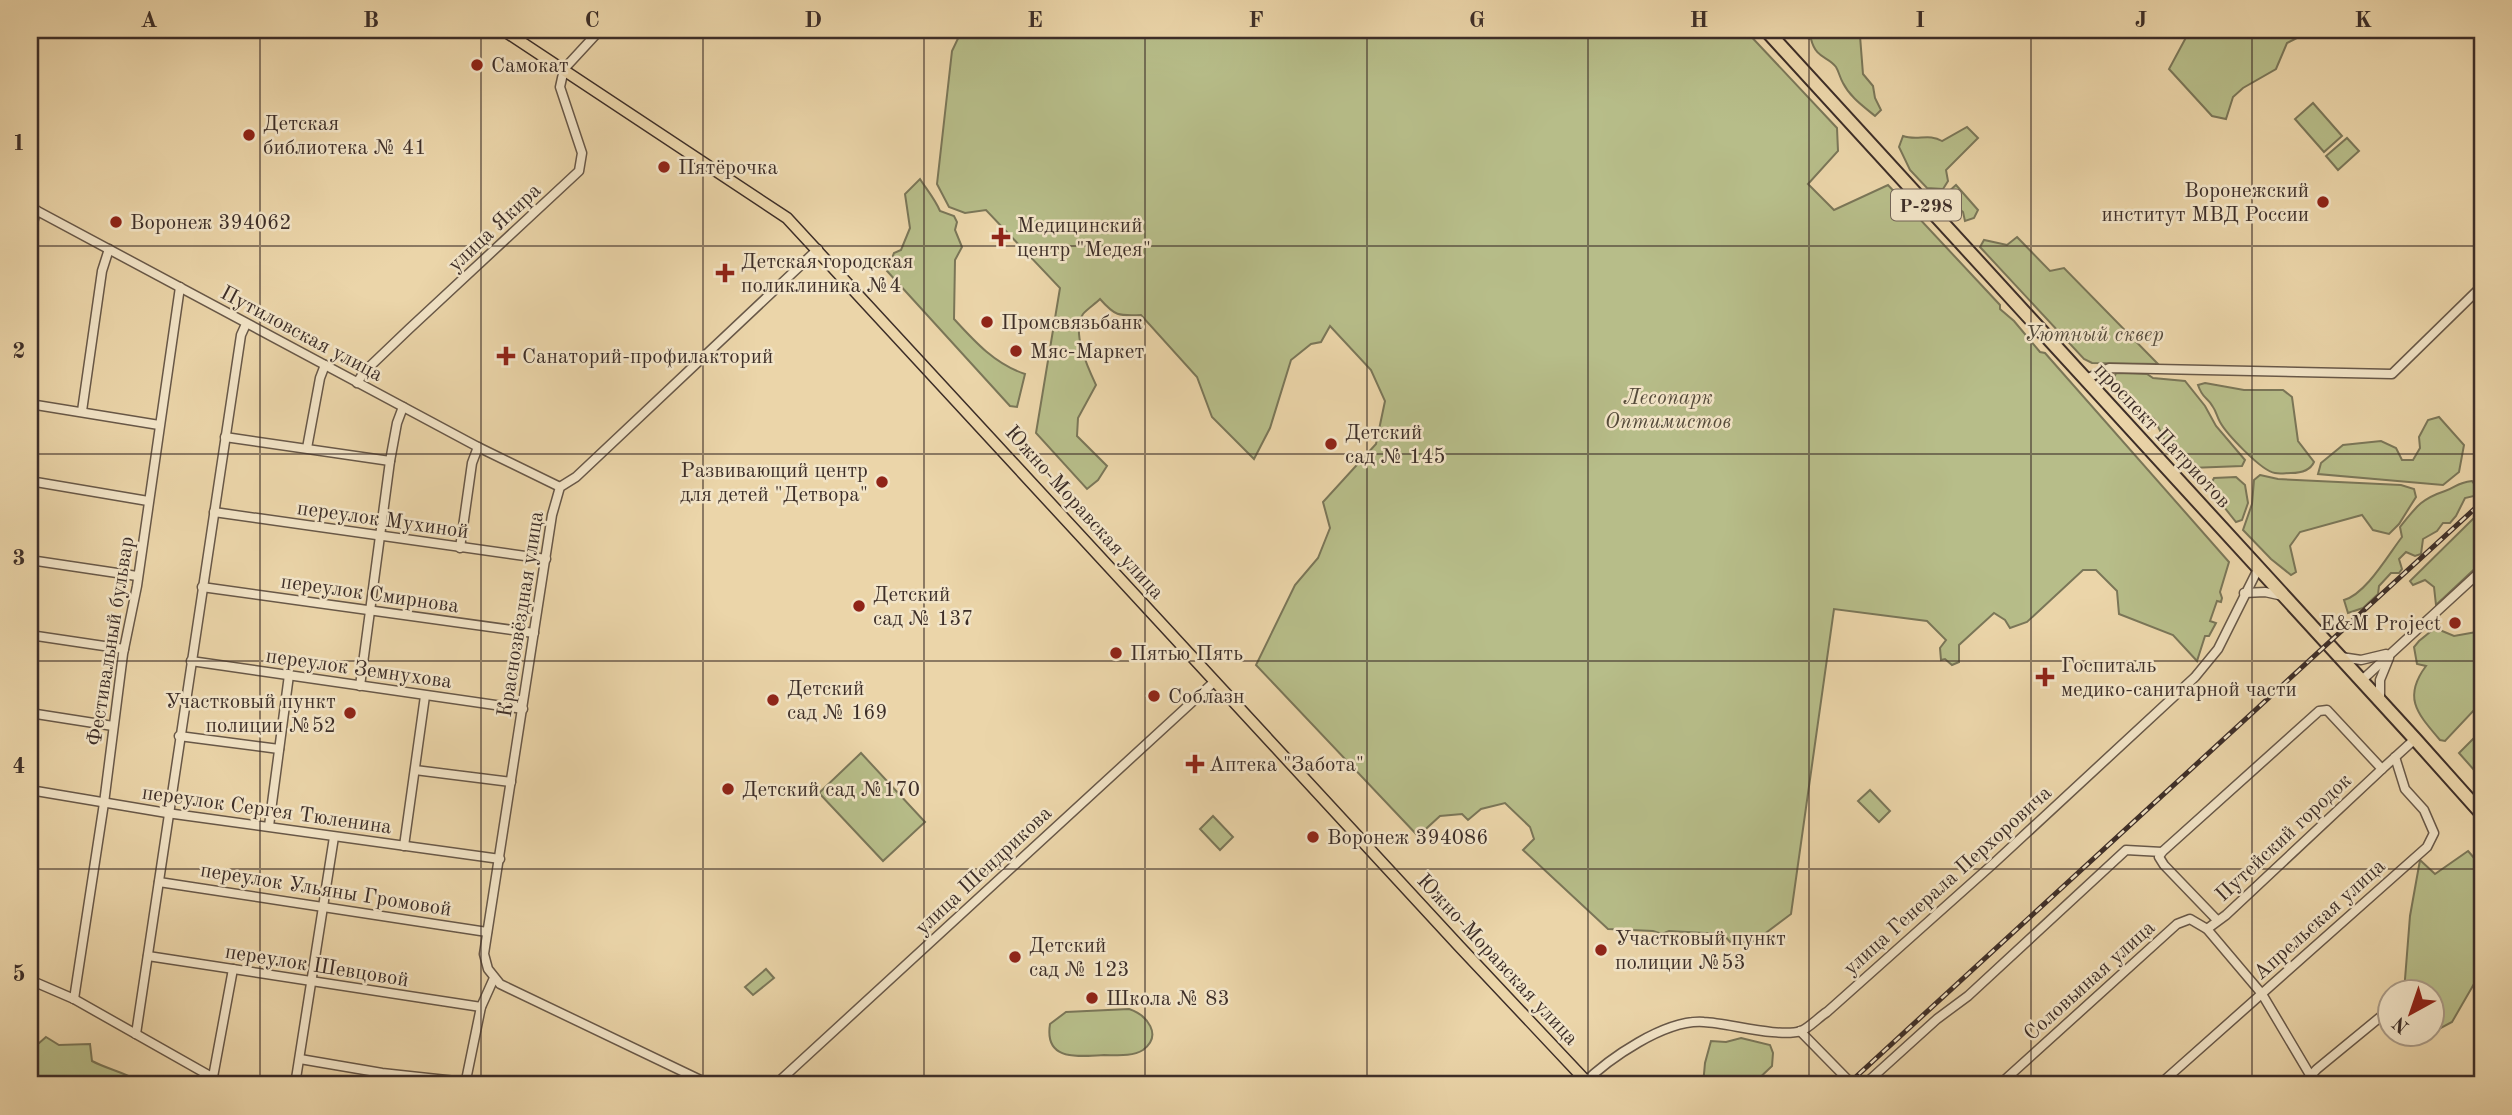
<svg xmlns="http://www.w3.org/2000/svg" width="2512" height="1115" font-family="'Old Standard TT',serif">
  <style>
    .green { fill: #b7bd89; stroke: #7a7658; stroke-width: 2 }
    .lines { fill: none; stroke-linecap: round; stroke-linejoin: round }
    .minor-casing { stroke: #685848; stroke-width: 11 }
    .major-casing { stroke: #3d2e28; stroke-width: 13 }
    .highway-casing { stroke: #3d2e28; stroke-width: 16 }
    .minor { stroke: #f2e4c7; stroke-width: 8 }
    .major { stroke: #ebd5a9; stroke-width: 10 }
    .highway { stroke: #ebd5a9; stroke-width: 12 }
    .rail-casing { stroke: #3d2e28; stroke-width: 5 }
    .rail { stroke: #f2e4c7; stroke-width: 2.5; stroke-dasharray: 8; stroke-linecap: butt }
    .grid { fill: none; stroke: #3d2e28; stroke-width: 2; stroke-opacity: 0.55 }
    .poi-dot { fill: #8f2418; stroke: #f2e4c7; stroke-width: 2.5 }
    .labels { text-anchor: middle; stroke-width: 5; stroke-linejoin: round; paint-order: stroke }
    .shield { fill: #f2e4c7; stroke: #736558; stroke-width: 2 }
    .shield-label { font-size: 19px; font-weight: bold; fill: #3d2e28 }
    .poi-label { font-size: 21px; fill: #3d2e28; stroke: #f2e4c7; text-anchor: start }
    .street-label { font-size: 21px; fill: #3d2e28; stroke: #f2e4c7 }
    .park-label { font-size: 21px; font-style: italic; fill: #554b3b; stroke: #f2e4c7 }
    .neatline { fill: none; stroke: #3d2e28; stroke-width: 2.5 }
    .grid-label { font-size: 23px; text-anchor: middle; font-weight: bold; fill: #3d2e28 }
  </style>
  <rect width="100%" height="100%" fill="#ebd5a9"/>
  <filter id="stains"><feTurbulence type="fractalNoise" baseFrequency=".00286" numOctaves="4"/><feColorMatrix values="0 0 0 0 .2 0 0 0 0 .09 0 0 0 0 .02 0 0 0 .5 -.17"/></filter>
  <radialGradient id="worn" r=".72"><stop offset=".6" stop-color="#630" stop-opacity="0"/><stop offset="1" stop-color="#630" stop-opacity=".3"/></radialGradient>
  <g class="green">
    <path d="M962 30H1745L1837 128 1838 151 1808 184 1834 210 1888 185 2000 305V309L2014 321 2040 352 2045 353 2229 562 2220 592 2222 598 2221 602 2217 601 2210 621 2216 623 2209 636H2205L2197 661 2173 635 2119 614 2117 591 2096 570H2083L2027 622 2010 628 2005 620 1994 613 1959 645V662L1952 665 1945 659 1941 660 1940 648 1946 640 1927 621 1834 609 1791 914 1755 941 1731 943 1723 934 1669 931 1662 934 1653 931 1608 929 1523 850 1534 839 1530 827 1505 803 1481 809 1468 820 1462 814 1440 816 1418 836 1256 665 1295 585 1318 558 1330 528 1323 502 1376 444 1385 401 1371 370 1330 326 1321 342 1311 344 1291 360 1270 428 1254 459 1212 417 1197 377 1141 315C1118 316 1115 316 1100 299 1095 304 1087 309 1083 314 1071 332 1088 368 1096 385L1078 418 1077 436 1107 466 1098 480 1087 489 1036 433 1060 288 986 210 965 213 949 207 937 184 952 51Z"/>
    <path d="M1794 30H1855L1860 36 1863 74 1873 86 1875 98 1881 110 1875 116C1863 106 1850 97 1843 83 1840 78 1839 72 1836 67 1828 56 1816 59 1811 39L1796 35Z"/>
    <path d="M2190 30H2303L2299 37 2287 43 2276 69 2243 88 2233 97 2226 119 2212 116 2169 69Z"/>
    <path d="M2313 103 2342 136 2324 152 2295 119Z"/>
    <path d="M1967 127 1978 138 1946 170 1948 181 1943 189 1927 188 1910 170 1899 147 1903 136C1917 141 1929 133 1942 141Z"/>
    <path d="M2347 138 2359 151 2338 170 2326 156Z"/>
    <path d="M920 179C927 190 935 199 940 211L954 216 957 222 955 230 962 247 955 260 954 319C975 342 995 364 1025 374L1017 407 1010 406 887 271 894 253 901 250 910 228 905 194Z"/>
    <path d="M1956 185 1978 210 1974 218 1965 221 1963 212 1950 201 1948 192Z"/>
    <path d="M2017 237 2050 271 2064 268 2158 364 2092 363 2084 359 1980 247 1984 240 2007 245Z"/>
    <path d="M2116 373 2147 374 2153 378 2185 381 2205 406 2216 426 2245 460 2242 466 2190 468 2168 446 2154 419 2116 389 2113 380Z"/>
    <path d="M2205 383 2244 390H2283L2292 397 2298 441 2314 462C2310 471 2301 473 2291 473 2286 473 2280 474 2275 473 2261 471 2226 433 2220 422 2217 417 2216 411 2213 407 2207 396 2203 400 2198 385Z"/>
    <path d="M2439 417 2464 445 2459 472 2443 485 2318 474 2321 463 2343 445 2381 441 2396 448 2402 460H2413L2420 448 2419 437 2428 420Z"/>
    <path d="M2260 475 2278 479 2401 485 2414 489 2416 497 2399 524 2389 534 2373 530 2362 515 2300 532 2290 546 2296 572 2291 575 2271 559 2243 530 2252 504 2254 480Z"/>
    <path d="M2236 477 2245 485 2248 503 2242 520 2236 522 2209 488 2214 478Z"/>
    <path d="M2472 481 2477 488 2474 496 2465 498 2456 516 2450 523H2443L2437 531 2423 539 2421 554 2415 556 2406 552 2399 559 2402 569 2399 573H2391L2379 586 2378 594 2363 608 2348 613 2344 600C2366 594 2388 555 2402 537L2400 527C2416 507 2421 499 2445 491 2457 487 2456 483 2472 481Z"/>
    <path d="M2482 510V562L2436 605 2434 587 2425 580 2413 585 2410 581Z"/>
    <path d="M2435 628 2454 636 2482 631V695L2475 697 2477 707 2445 741 2440 740C2418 714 2402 698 2426 666L2417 664 2414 647 2419 641Z"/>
    <path d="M2482 730V779L2459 753Z"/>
    <path d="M861 753 925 822 883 861 819 793Z"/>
    <path d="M1870 790 1890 811 1879 822 1858 801Z"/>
    <path d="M1213 816 1233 837 1220 850 1200 829Z"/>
    <path d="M2468 851 2482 867V970L2452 1022 2439 1029 2432 1019V992H2404L2410 916 2420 860 2435 874Z"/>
    <path d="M766 969 774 978 753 995 745 987Z"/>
    <path d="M1129 1009C1147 1015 1163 1035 1143 1050 1132 1057 1116 1055 1104 1055 1079 1056 1044 1062 1050 1024L1066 1012Z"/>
    <path d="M46 1037 59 1045 90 1044 92 1061C107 1069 124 1072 138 1081V1085H49L30 1075V1043L38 1044Z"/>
    <path d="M1741 1038 1770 1045 1773 1053 1772 1066 1752 1085H1703L1705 1063 1711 1041 1726 1042Z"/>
  </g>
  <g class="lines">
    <defs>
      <g id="minor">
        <path d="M30 207 478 447 560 487"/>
        <path d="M30 237 36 210"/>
        <path d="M2086 379 2109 368 2392 374 2482 286"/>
        <path d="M357 383 364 372 409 329 579 171 582 153 560 87 564 69 600 30"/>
        <path d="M30 404 159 425"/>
        <path d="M82 411 102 271 109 249"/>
        <path d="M225 437 390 461"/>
        <path d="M307 448 320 378 325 365"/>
        <path d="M30 481 148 501"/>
        <path d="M214 512 546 559"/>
        <path d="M460 548 472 463 478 447"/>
        <path d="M30 560 137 576"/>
        <path d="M202 587 534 633"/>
        <path d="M2244 593 2265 592 2283 596"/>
        <path d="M30 635 124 649"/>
        <path d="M2341 657 2361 660 2386 654"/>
        <path d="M191 661 523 709"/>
        <path d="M2361 681 2482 570"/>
        <path d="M360 686 390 461 397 423 403 407"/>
        <path d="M2380 701V680L2389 658"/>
        <path d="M30 713 113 726"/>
        <path d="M179 736 279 749"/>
        <path d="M415 770 511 782"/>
        <path d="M30 790 167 813 500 859"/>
        <path d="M269 826 289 675"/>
        <path d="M404 846 425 696"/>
        <path d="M159 882 487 932"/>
        <path d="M2217 920 2164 865 2159 857 2162 852 2319 711 2327 710 2382 769 2415 739"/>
        <path d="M2207 929 2226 915 2382 769"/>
        <path d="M148 956 481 1007"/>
        <path d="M30 980 74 999 226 1085"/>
        <path d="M2409 992 2412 991"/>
        <path d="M74 999 104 803 123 654 137 586 180 287"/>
        <path d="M1800 1031 1853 1085"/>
        <path d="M136 1034 241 335 246 324"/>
        <path d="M300 1059 382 1073 465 1082"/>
        <path d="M213 1077 233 969"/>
        <path d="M295 1085 334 837"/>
        <path d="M465 1085 481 1007 494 978"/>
        <path d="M711 1085 500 984 488 969 484 954 552 515 560 487 576 477 818 249"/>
        <path d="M775 1085 1215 681"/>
        <path d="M1582 1085C1608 1059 1665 1019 1704 1022 1728 1023 1779 1038 1801 1031 1809 1028 1819 1017 1827 1012L1993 864 2195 677 2218 649 2259 567"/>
        <path d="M1864 1085 1937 1019 1968 996 2126 850 2162 852"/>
        <path d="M1999 1085 2177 924 2190 919 2207 929 2262 994 2316 1085"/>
        <path d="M2159 1085 2427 847 2434 833 2424 810 2405 789 2395 757"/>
        <path d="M2302 1085 2317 1069 2390 1009"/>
      </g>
      <path id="major" d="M503 30 787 218 1459 946 1586 1081"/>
      <path id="highway" d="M1766 30 2415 739 2482 814"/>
    </defs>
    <use href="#minor" class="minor-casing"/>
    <use href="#major" class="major-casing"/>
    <use href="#highway" class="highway-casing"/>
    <use href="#minor" class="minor"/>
    <use href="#major" class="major"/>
    <use href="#highway" class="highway"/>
    <defs>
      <path id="rail" d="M1847 1085 2482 502"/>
    </defs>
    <use href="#rail" class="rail-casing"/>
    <use href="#rail" class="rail"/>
  </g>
  <path class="grid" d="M260 30V1085M481 30V1085M703 30V1085M924 30V1085M1145 30V1085M1367 30V1085M1588 30V1085M1809 30V1085M2031 30V1085M2252 30V1085M30 246H2482M30 454H2482M30 661H2482M30 869H2482"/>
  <g class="poi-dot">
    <circle cx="477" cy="65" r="7"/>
    <circle cx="249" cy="135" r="7"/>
    <circle cx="664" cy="167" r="7"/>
    <circle cx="2323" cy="202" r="7"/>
    <circle cx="116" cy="222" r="7"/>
    <path d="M997.5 226.5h7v7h7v7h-7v7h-7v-7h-7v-7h7z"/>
    <path d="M721.5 262.5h7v7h7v7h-7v7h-7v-7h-7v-7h7z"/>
    <circle cx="987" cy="322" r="7"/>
    <circle cx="1016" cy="351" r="7"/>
    <path d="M502.5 345.5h7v7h7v7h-7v7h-7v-7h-7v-7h7z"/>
    <circle cx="1331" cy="444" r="7"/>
    <circle cx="882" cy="482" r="7"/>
    <circle cx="859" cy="606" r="7"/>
    <circle cx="2455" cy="623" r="7"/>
    <circle cx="1116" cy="653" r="7"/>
    <path d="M2041.5 666.5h7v7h7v7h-7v7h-7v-7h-7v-7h7z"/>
    <circle cx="1154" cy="696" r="7"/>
    <circle cx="773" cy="700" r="7"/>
    <circle cx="350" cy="713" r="7"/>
    <path d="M1191.5 753.5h7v7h7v7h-7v7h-7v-7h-7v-7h7z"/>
    <circle cx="728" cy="789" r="7"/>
    <circle cx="1313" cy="837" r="7"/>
    <circle cx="1601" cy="950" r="7"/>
    <circle cx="1015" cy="957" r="7"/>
    <circle cx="1092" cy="998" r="7"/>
  </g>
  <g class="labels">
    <rect class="shield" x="1891" y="189.5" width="70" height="31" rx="5"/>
    <g class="shield-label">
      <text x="1926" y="212">Р-298</text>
    </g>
    <g class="poi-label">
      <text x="491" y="72">Самокат</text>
      <text x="263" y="130">Детская<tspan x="263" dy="24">библиотека № 41</tspan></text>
      <text x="678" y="174">Пятёрочка</text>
      <text x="2309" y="197" text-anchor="end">Воронежский<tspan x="2309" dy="24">институт МВД России</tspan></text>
      <text x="130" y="229">Воронеж 394062</text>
      <text x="1017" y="232">Медицинский<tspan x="1017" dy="24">центр "Медея"</tspan></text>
      <text x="741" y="268">Детская городская<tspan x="741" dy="24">поликлиника №4</tspan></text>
      <text x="1001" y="329">Промсвязьбанк</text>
      <text x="1030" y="358">Мяс-Маркет</text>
      <text x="522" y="363">Cанаторий-профилакторий</text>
      <text x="1345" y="439">Детский<tspan x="1345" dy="24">сад № 145</tspan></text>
      <text x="868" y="477" text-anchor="end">Развивающий центр<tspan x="868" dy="24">для детей "Детвора"</tspan></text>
      <text x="873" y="601">Детский<tspan x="873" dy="24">сад № 137</tspan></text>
      <text x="2441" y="630" text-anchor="end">E&amp;M Project</text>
      <text x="1130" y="660">Пятью Пять</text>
      <text x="2061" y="672">Госпиталь<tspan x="2061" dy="24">медико-санитарной части</tspan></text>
      <text x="787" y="695">Детский<tspan x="787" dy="24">сад № 169</tspan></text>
      <text x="1168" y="703">Соблазн</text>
      <text x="336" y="708" text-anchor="end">Участковый пункт<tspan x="336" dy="24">полиции №52</tspan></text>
      <text x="1209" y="771">Аптека "Забота"</text>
      <text x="742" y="796">Детский сад №170</text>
      <text x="1327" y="844">Воронеж 394086</text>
      <text x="1615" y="945">Участковый пункт<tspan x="1615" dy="24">полиции №53</tspan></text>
      <text x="1029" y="952">Детский<tspan x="1029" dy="24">сад № 123</tspan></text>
      <text x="1106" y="1005">Школа № 83</text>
    </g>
    <g class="street-label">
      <text transform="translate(494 227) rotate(-43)" y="7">улица Якира</text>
      <text transform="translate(302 333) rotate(28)" y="7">Путиловская улица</text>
      <text transform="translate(2163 435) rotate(47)" y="7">проспект Патриотов</text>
      <text transform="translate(1085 512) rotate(48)" y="7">Южно-Моравская улица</text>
      <text transform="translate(383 519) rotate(8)" y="7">переулок Мухиной</text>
      <text transform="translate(370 593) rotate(8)" y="7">переулок Смирнова</text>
      <text transform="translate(520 614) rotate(-81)" y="7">Краснозвёздная улица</text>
      <text transform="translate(110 641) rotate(-81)" y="7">Фестивальный бульвар</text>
      <text transform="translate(359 668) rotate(8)" y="7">переулок Земнухова</text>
      <text transform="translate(267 809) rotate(8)" y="7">переулок Сергея Тюленина</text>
      <text transform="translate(2283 837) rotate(-43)" y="7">Путейский городок</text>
      <text transform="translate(983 870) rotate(-43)" y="7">улица Шендрикова</text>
      <text transform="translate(1947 880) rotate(-42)" y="7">улица Генерала Перхоровича</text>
      <text transform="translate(326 889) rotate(9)" y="7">переулок Ульяны Громовой</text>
      <text transform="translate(2319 919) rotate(-42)" y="7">Апрельская улица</text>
      <text transform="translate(1498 959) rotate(47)" y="7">Южно-Моравская улица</text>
      <text transform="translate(317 965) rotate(9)" y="7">переулок Шевцовой</text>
      <text transform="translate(2089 980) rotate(-42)" y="7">Соловьиная улица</text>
    </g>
    <g class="park-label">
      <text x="2094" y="341">Уютный сквер</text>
      <text x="1668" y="404">Лесопарк<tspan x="1668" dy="24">Оптимистов</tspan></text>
    </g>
  </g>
  <rect width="2512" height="1115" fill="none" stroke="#ebd5a9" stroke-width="77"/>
  <g transform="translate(2411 1013) rotate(220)"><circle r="33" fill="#f2e4c7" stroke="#aa9b87" stroke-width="2"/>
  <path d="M0-5L12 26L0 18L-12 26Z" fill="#8f2418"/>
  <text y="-10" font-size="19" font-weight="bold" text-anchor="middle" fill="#3d2e28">N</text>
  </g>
  <rect x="38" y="38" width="2436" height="1038" class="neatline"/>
  <g class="grid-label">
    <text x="149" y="27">A</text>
    <text x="371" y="27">B</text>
    <text x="592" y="27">C</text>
    <text x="813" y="27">D</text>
    <text x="1035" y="27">E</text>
    <text x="1256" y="27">F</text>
    <text x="1477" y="27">G</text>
    <text x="1699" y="27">H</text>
    <text x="1920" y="27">I</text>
    <text x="2141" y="27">J</text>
    <text x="2363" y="27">K</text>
    <text x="19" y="150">1</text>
    <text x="19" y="358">2</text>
    <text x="19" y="565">3</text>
    <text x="19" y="773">4</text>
    <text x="19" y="981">5</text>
  </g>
  <rect width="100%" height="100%" filter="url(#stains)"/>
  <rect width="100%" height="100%" fill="url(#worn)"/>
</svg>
